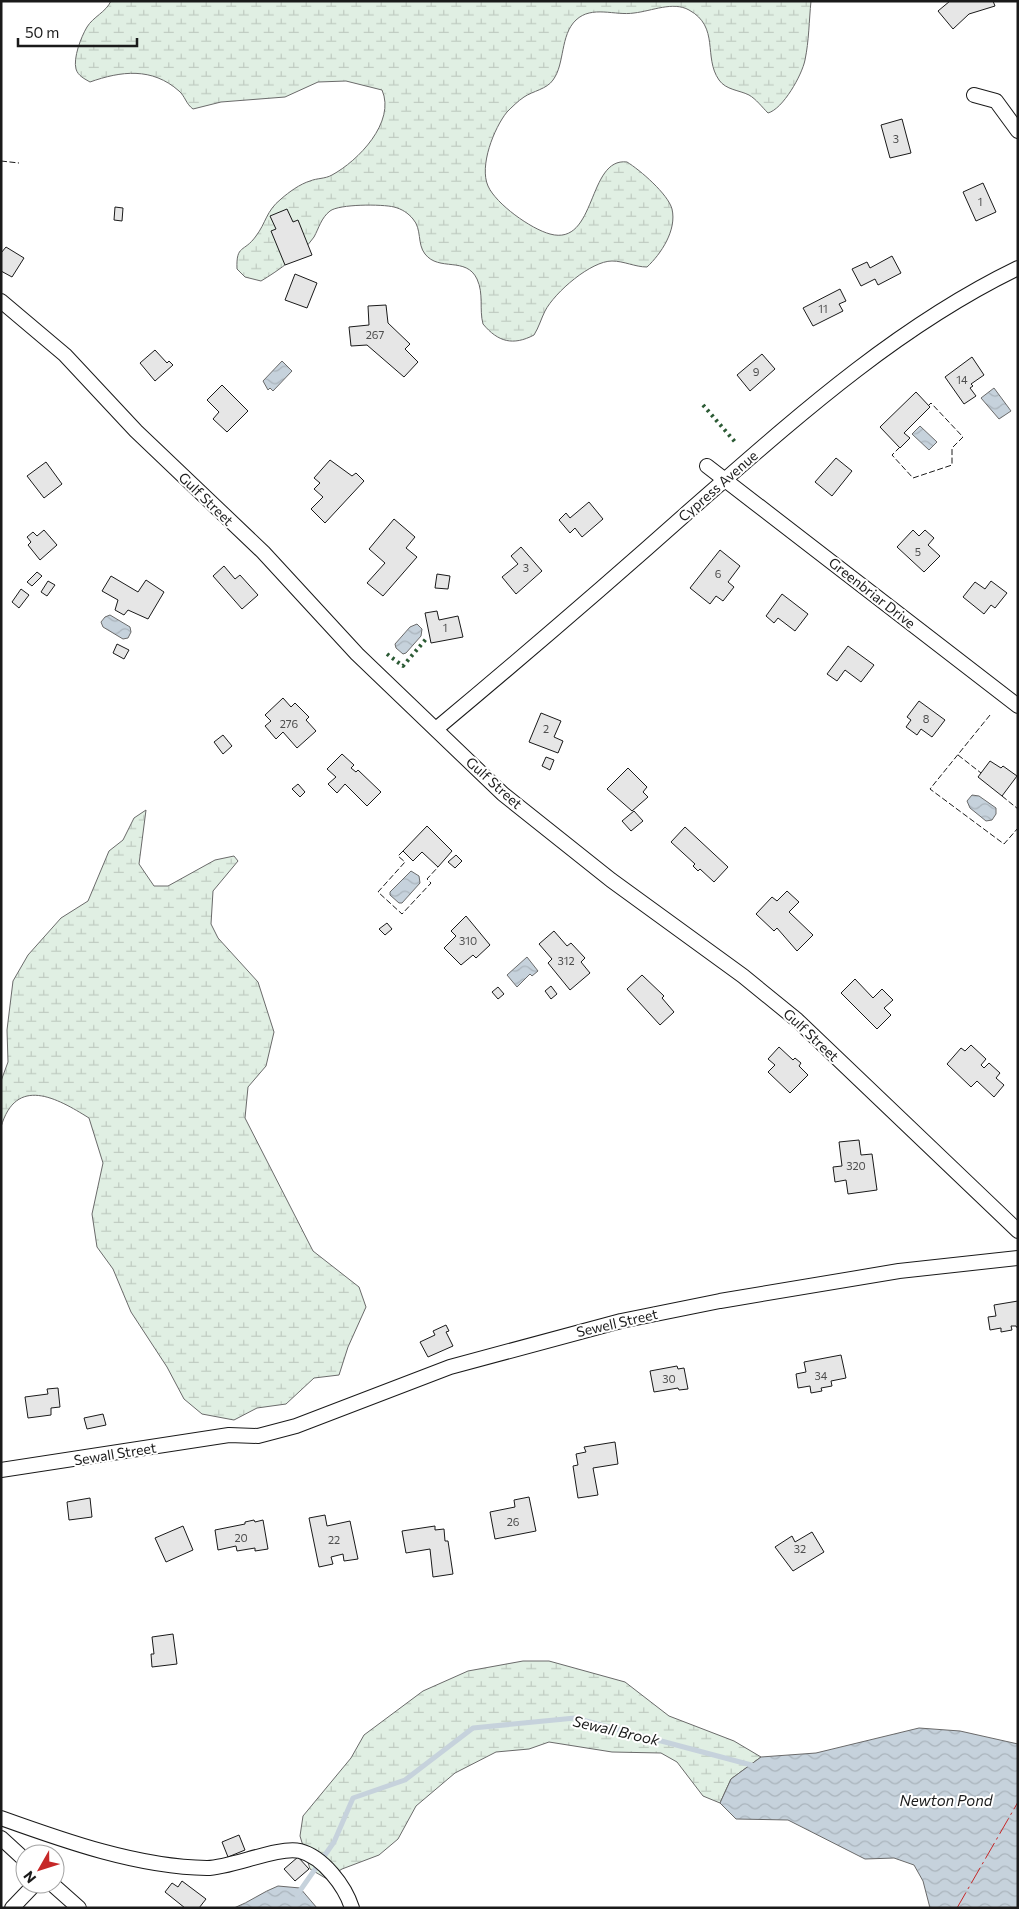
<svg xmlns="http://www.w3.org/2000/svg" width="1019" height="1909" font-family="Commissioner,sans-serif">
  <style>
    .wetland { fill: url(#wetland-marsh); stroke: #6a6a6a }
    .water { fill: url(#water-waves); stroke: #6a6a6a }
    .lines { fill: none; stroke-linecap: round; stroke-linejoin: round }
    .stream { stroke: #c6d2dc; stroke-width: 5 }
    .building { fill: #e6e6e6; stroke: #1a1a1a }
    .street-casing { stroke: #1a1a1a; stroke-width: 16 }
    .street { stroke: #fff; stroke-width: 14 }
    .hedge { stroke: #2b5a34; stroke-width: 4; stroke-dasharray: 2.5 4; stroke-linecap: butt }
    .fence { stroke: #1a1a1a; stroke-width: 1; stroke-dasharray: 6 2.5; stroke-linecap: butt }
    .power { stroke: #c62828; stroke-width: 1; stroke-dasharray: 18 4 2.5 4; stroke-linecap: butt }
    .labels { text-anchor: middle; stroke-width: 4; stroke-linejoin: round; paint-order: stroke }
    .number-label { font-size: 11px; fill: #4d4d4d }
    .street-label { font-size: 14px; fill: #1a1a1a; stroke: #fff }
    .water-label { font-size: 15px; font-style: italic; fill: #1a1a1a; stroke: #fff }
  </style>
  <defs>
    <pattern id="wetland-marsh" width="20" height="14" patternUnits="userSpaceOnUse" patternTransform="scale(1.25)"><rect width="20" height="14" fill="#e0efe3"/><path d="M1 5h8M5 5V1M11 12h8M15 12V8" fill="none" stroke="#c0ccc2"/></pattern>
    <pattern id="water-waves" width="16" height="10" patternUnits="userSpaceOnUse" patternTransform="scale(1.25)"><rect width="16" height="10" fill="#c6d2dc"/><path d="M0 5q4-4 8 0t8 0" fill="none" stroke="#aab4bc"/></pattern>
  </defs>
  <rect width="100%" height="100%" fill="#fff"/>
  <g class="wetland">
    <path d="M111 1H811C809 21 809 41 805 60 802 75 783 109 768 113 762 107 756 99 749 95 739 90 726 90 719 80 703 57 720 27 689 10 673 1 652 11 634 13 615 16 592 5 576 20 560 35 565 64 553 80 547 89 533 91 524 97 518 101 512 107 507 112 494 128 479 166 488 186 496 204 531 229 550 234 597 247 587 157 627 162 640 170 668 194 672 209 677 230 661 254 647 267 635 267 624 261 612 261 591 261 555 292 545 311 541 319 539 327 534 335 513 346 498 342 483 324 479 309 484 294 477 279 466 256 439 272 425 254 417 244 422 229 413 219 408 213 402 209 394 207 382 204 339 204 330 211 321 218 319 228 314 237 303 253 278 271 261 281L245 277 237 269C236 244 244 253 256 236 266 223 266 211 281 199 289 192 300 184 310 181 317 178 325 179 332 175 358 161 396 122 382 90L346 81 318 82 285 97 221 102 193 109C186 104 185 96 179 91 152 67 121 71 90 82 85 79 78 76 76 69 73 58 81 37 87 27 93 17 106 12 111 1Z"/>
    <path d="M146 810 139 864 154 886H168L215 860 234 856 238 861 213 891 211 924 218 938 258 982 274 1032 266 1066 248 1087 245 1118 313 1251 359 1287 366 1307 348 1347 339 1375 314 1378 286 1404 257 1408 234 1420 202 1414 184 1399 167 1367 131 1312 113 1269 97 1247 92 1214 103 1163 89 1118C57 1098 16 1075 1 1127V1081L8 1062 7 1030 13 981 28 955 61 918 88 901 109 851 123 840 134 818Z"/>
    <path d="M523 1661H549L625 1682 669 1716 734 1741 761 1757 731 1779 720 1803 703 1796 677 1762 661 1753 612 1752 549 1742 529 1749 496 1752 455 1773 416 1806 398 1839 379 1855 342 1869 327 1879 310 1869 300 1836 303 1816 351 1758 364 1735 423 1691 468 1671Z"/>
  </g>
  <g class="water">
    <path d="M282 361 292 371 273 391 270 388 268 390 263 381Z"/>
    <path d="M994 388 1011 411 999 419 981 398Z"/>
    <path d="M920 426 937 442 929 450 912 434Z"/>
    <path d="M110 615 130 627 131 632 128 638 123 639 103 627 101 622 105 617Z"/>
    <path d="M417 624 422 629 421 636 406 653 403 654 396 648 395 644 410 627Z"/>
    <path d="M972 795 979 796 996 808V814L992 820 986 821 970 808 967 801Z"/>
    <path d="M411 871 419 876 420 883 402 903H399L390 895V892Z"/>
    <path d="M527 957 538 971 532 976 530 974 517 987 507 975Z"/>
    <path d="M919 1728 960 1731 1018 1744V1908H930L923 1881 914 1865 894 1858 865 1859 788 1820 736 1819 720 1803 731 1779 761 1757 816 1753Z"/>
    <path d="M278 1886 300 1888 317 1908H234C250 1902 262 1892 278 1886Z"/>
  </g>
  <g class="lines">
    <path class="stream" d="M297 1895 334 1842 353 1798 405 1780 473 1728 575 1718 755 1766"/>
  </g>
  <g class="building">
    <path d="M950 1H993L995 6 969 14 953 29 938 11Z"/>
    <path d="M902 119 911 153 890 158 881 125Z"/>
    <path d="M983 183 996 212 976 221 963 192Z"/>
    <path d="M115 207 123 208 122 221 114 220Z"/>
    <path d="M287 209 293 222 298 220 312 255 285 265 271 231 276 229 270 216Z"/>
    <path d="M6 247 24 258 12 277 1 271V253Z"/>
    <path d="M892 256 901 273 878 285 875 279 861 286 852 269 867 262 870 268Z"/>
    <path d="M295 274 317 283 307 308 285 300Z"/>
    <path d="M840 289 846 301 839 304 843 311 813 326 803 308Z"/>
    <path d="M386 305 388 323 410 344 405 349 418 362 404 377 367 345 351 346 349 327 369 325 368 306Z"/>
    <path d="M155 350 167 363 169 361 173 365 155 381 140 363Z"/>
    <path d="M762 354 775 369 750 391 737 375Z"/>
    <path d="M972 357 984 375 971 384 973 386 970 388 976 396 964 404 945 377Z"/>
    <path d="M222 385 248 411 227 432 213 419 219 412 207 400Z"/>
    <path d="M916 392 930 407 904 433 910 438 900 448 880 427Z"/>
    <path d="M836 458 852 471 832 496 815 482Z"/>
    <path d="M330 460 352 476 356 473 364 481 325 523 311 509 323 497 314 489 320 483 314 478Z"/>
    <path d="M46 462 62 484 44 498 27 476Z"/>
    <path d="M589 502 603 519 582 537 575 528 570 533 559 520 566 513 570 518Z"/>
    <path d="M394 519 415 537 406 548 417 557 383 596 367 583 385 563 369 549Z"/>
    <path d="M44 530 57 545 40 560 28 545 31 542 27 537 33 532 37 536Z"/>
    <path d="M913 530 919 536 925 530 934 538 928 545 940 556 924 572 897 547Z"/>
    <path d="M521 547 542 571 516 594 502 577 518 564 511 556Z"/>
    <path d="M720 550 740 566 728 582 734 587 723 601 716 596 710 604 690 588Z"/>
    <path d="M224 566 235 579 240 575 258 595 242 609 213 576Z"/>
    <path d="M37 572 42 576 32 586 27 582Z"/>
    <path d="M437 574 450 576 448 589 435 588Z"/>
    <path d="M111 576 138 592 146 580 164 592 148 619 128 610 124 615 115 610 118 600 102 591Z"/>
    <path d="M48 581 55 585 47 596 41 592Z"/>
    <path d="M991 581 1007 593 995 608 991 605 984 614 963 597 975 582 985 589Z"/>
    <path d="M21 589 29 595 19 608 12 602Z"/>
    <path d="M782 594 808 614 795 631 778 618 774 623 766 616Z"/>
    <path d="M437 611 439 620 458 616 463 637 431 643 425 613Z"/>
    <path d="M117 644 129 650 124 659 113 653Z"/>
    <path d="M848 646 874 665 861 682 845 670 837 681 827 674Z"/>
    <path d="M283 698 291 707 295 703 309 717 306 720 316 731 297 748 283 732 276 739 265 726 271 721 265 715Z"/>
    <path d="M919 701 945 720 932 737 921 729 917 735 906 727 911 720 907 717Z"/>
    <path d="M541 713 561 721 554 737 563 741 558 753 529 742Z"/>
    <path d="M223 735 232 746 223 754 214 742Z"/>
    <path d="M342 754 354 765 351 768 356 772 358 770 381 792 367 806 345 784 337 793 328 784 336 777 327 769Z"/>
    <path d="M546 757 554 760 550 770 542 766Z"/>
    <path d="M990 761 1001 768 1003 766 1017 776 1002 796 978 777Z"/>
    <path d="M628 768 647 787 643 792 648 797 632 811 607 789Z"/>
    <path d="M298 784 305 792 300 797 292 789Z"/>
    <path d="M634 811 643 821 631 831 622 821Z"/>
    <path d="M427 826 452 851 438 867 422 852 413 861 403 851Z"/>
    <path d="M685 827 728 867 714 882 700 869 698 871 693 866 695 864 671 842Z"/>
    <path d="M456 855 462 861 455 868 448 862Z"/>
    <path d="M787 891 799 902 789 912 813 935 797 951 777 928 774 931 756 914 772 897 777 901Z"/>
    <path d="M466 916 490 945 476 958 473 955 461 965 444 948 456 936 451 931Z"/>
    <path d="M387 923 392 929 385 935 379 929Z"/>
    <path d="M554 931 567 946 571 943 585 958 581 962 590 973 570 990 548 963 552 959 539 944Z"/>
    <path d="M642 975 664 996 662 998 674 1012 660 1025 627 989Z"/>
    <path d="M855 979 873 998 882 989 893 1000 884 1008 891 1015 877 1029 841 993Z"/>
    <path d="M551 986 557 994 551 999 545 991Z"/>
    <path d="M498 987 504 994 498 999 492 992Z"/>
    <path d="M971 1045 986 1059 981 1065 984 1068 989 1063 1000 1073 996 1078 1004 1085 994 1097 977 1081 971 1087 947 1064 961 1048 965 1051Z"/>
    <path d="M779 1047 793 1060 795 1058 801 1063 799 1066 808 1075 790 1093 768 1072 775 1065 768 1059Z"/>
    <path d="M859 1140 861 1155 872 1154 877 1190 848 1194 846 1180 835 1182 833 1167 842 1166 839 1142Z"/>
    <path d="M1018 1301V1329L1016 1326H1011L1012 1330 1001 1332V1328L990 1330 988 1317 996 1316 994 1305Z"/>
    <path d="M446 1325 449 1331 446 1332 453 1346 428 1357 420 1342 435 1335 433 1331Z"/>
    <path d="M841 1355 846 1378 831 1381 832 1386 821 1388 822 1391 811 1393 810 1386 798 1388 796 1374 806 1372 804 1362Z"/>
    <path d="M677 1366 678 1369 684 1368 688 1389 679 1390 678 1388 654 1392 650 1371Z"/>
    <path d="M58 1388 60 1407 51 1408V1415L28 1418 25 1397 48 1394 47 1389Z"/>
    <path d="M103 1414 106 1425 87 1429 84 1418Z"/>
    <path d="M615 1442 618 1464 593 1468 598 1495 578 1498 573 1466 578 1465 576 1454 586 1452 584 1447Z"/>
    <path d="M529 1497 536 1531 495 1539 490 1512 515 1507 514 1500Z"/>
    <path d="M90 1498 92 1517 69 1520 67 1502Z"/>
    <path d="M325 1515 327 1526 350 1521 358 1559 344 1561 343 1554 331 1557 333 1564 319 1567 309 1518Z"/>
    <path d="M254 1520 255 1522 263 1520 268 1549 255 1551V1548L237 1551 236 1546 218 1550 215 1530 245 1524V1522Z"/>
    <path d="M183 1526 193 1550 166 1562 155 1538Z"/>
    <path d="M435 1526V1530L444 1529 445 1541H448L453 1574 433 1577 430 1549 406 1553 402 1531Z"/>
    <path d="M812 1532 824 1552 793 1571 775 1547 792 1536 795 1542Z"/>
    <path d="M173 1634 177 1664 152 1667 151 1654H154L152 1637Z"/>
    <path d="M239 1835 245 1850 228 1857 222 1842Z"/>
    <path d="M298 1857 309 1869 295 1881 284 1869Z"/>
    <path d="M182 1881 206 1899 199 1908H185L165 1892 172 1883 178 1887Z"/>
  </g>
  <g class="lines">
    <defs>
      <g id="street">
        <path d="M974 95 996 101 1018 131"/>
        <path d="M1 301 65 355 136 431 263 552 357 654 503 794 611 880 743 976 797 1020 1018 1231"/>
        <path d="M707 466 1018 706"/>
        <path d="M436 729C521 658 605 586 688 512 791 422 894 328 1018 268"/>
        <path d="M1 1470 229 1435 258 1436 296 1426 450 1367 621 1321 720 1301 899 1271 1018 1258"/>
        <path d="M1 1818C65 1841 138 1867 207 1868 231 1868 278 1846 300 1851 323 1857 345 1886 352 1908"/>
        <path d="M1 1838 25 1860"/>
        <path d="M52 1884 79 1908"/>
        <path d="M12 1908 35 1884"/>
      </g>
    </defs>
    <use href="#street" class="street-casing"/>
    <use href="#street" class="street"/>
    <g class="hedge">
      <path d="M703 405 736 443"/>
      <path d="M387 654 403 666 426 639"/>
    </g>
    <g class="fence">
      <path d="M1 161 19 163"/>
      <path d="M900 447 892 455 913 478 952 465V448L963 437 931 403 929 405"/>
      <path d="M990 715 930 789 1004 844 1018 828"/>
      <path d="M958 755 981 773"/>
      <path d="M1002 796 1018 809"/>
      <path d="M403 851 398 856 405 862 378 892 402 914 431 883 427 879 438 867"/>
    </g>
    <path class="power" d="M957 1908 1018 1802"/>
  </g>
  <g class="labels">
    <g class="number-label">
      <text x="896" y="143">3</text>
      <text x="980" y="206">1</text>
      <text x="823" y="313">11</text>
      <text x="375" y="339">267</text>
      <text x="756" y="376">9</text>
      <text x="962" y="384">14</text>
      <text x="918" y="556">5</text>
      <text x="526" y="572">3</text>
      <text x="718" y="578">6</text>
      <text x="445" y="632">1</text>
      <text x="926" y="723">8</text>
      <text x="289" y="728">276</text>
      <text x="546" y="733">2</text>
      <text x="468" y="945">310</text>
      <text x="566" y="965">312</text>
      <text x="856" y="1170">320</text>
      <text x="821" y="1380">34</text>
      <text x="669" y="1383">30</text>
      <text x="513" y="1526">26</text>
      <text x="241" y="1542">20</text>
      <text x="334" y="1544">22</text>
      <text x="800" y="1553">32</text>
    </g>
    <g class="street-label">
      <text transform="translate(718 486) rotate(-41)" y="5">Cypress Avenue</text>
      <text transform="translate(206 499) rotate(44)" y="5">Gulf Street</text>
      <text transform="translate(872 593) rotate(38)" y="5">Greenbriar Drive</text>
      <text transform="translate(494 783) rotate(42)" y="5">Gulf Street</text>
      <text transform="translate(811 1035) rotate(43)" y="5">Gulf Street</text>
      <text transform="translate(617 1323) rotate(-13)" y="5">Sewell Street</text>
      <text transform="translate(115 1454) rotate(-9)" y="5">Sewall Street</text>
    </g>
    <g class="water-label">
      <text transform="translate(616 1731) rotate(13)" y="5">Sewall Brook</text>
      <text x="946" y="1806">Newton Pond</text>
    </g>
  </g>
  <rect width="1019" height="1909" fill="none" stroke="#1a1a1a" stroke-width="5"/>
  <g transform="translate(40 1869) rotate(231)"><circle r="24" fill="#ffffff" stroke="#a3a3a3"/>
  <path d="M0-4L9 19L0 12L-9 19Z" fill="#c62828"/>
  <text y="-8" font-size="14" font-weight="bold" text-anchor="middle" fill="#1a1a1a">N</text>
  </g>
  <path d="M18 38v8h119v-8" fill="none" stroke="#1a1a1a" stroke-width="2.5"/>
  <text x="25" y="38" font-size="15" fill="#1a1a1a" stroke="#ffffff" stroke-width="4" paint-order="stroke">50 m</text>
</svg>
